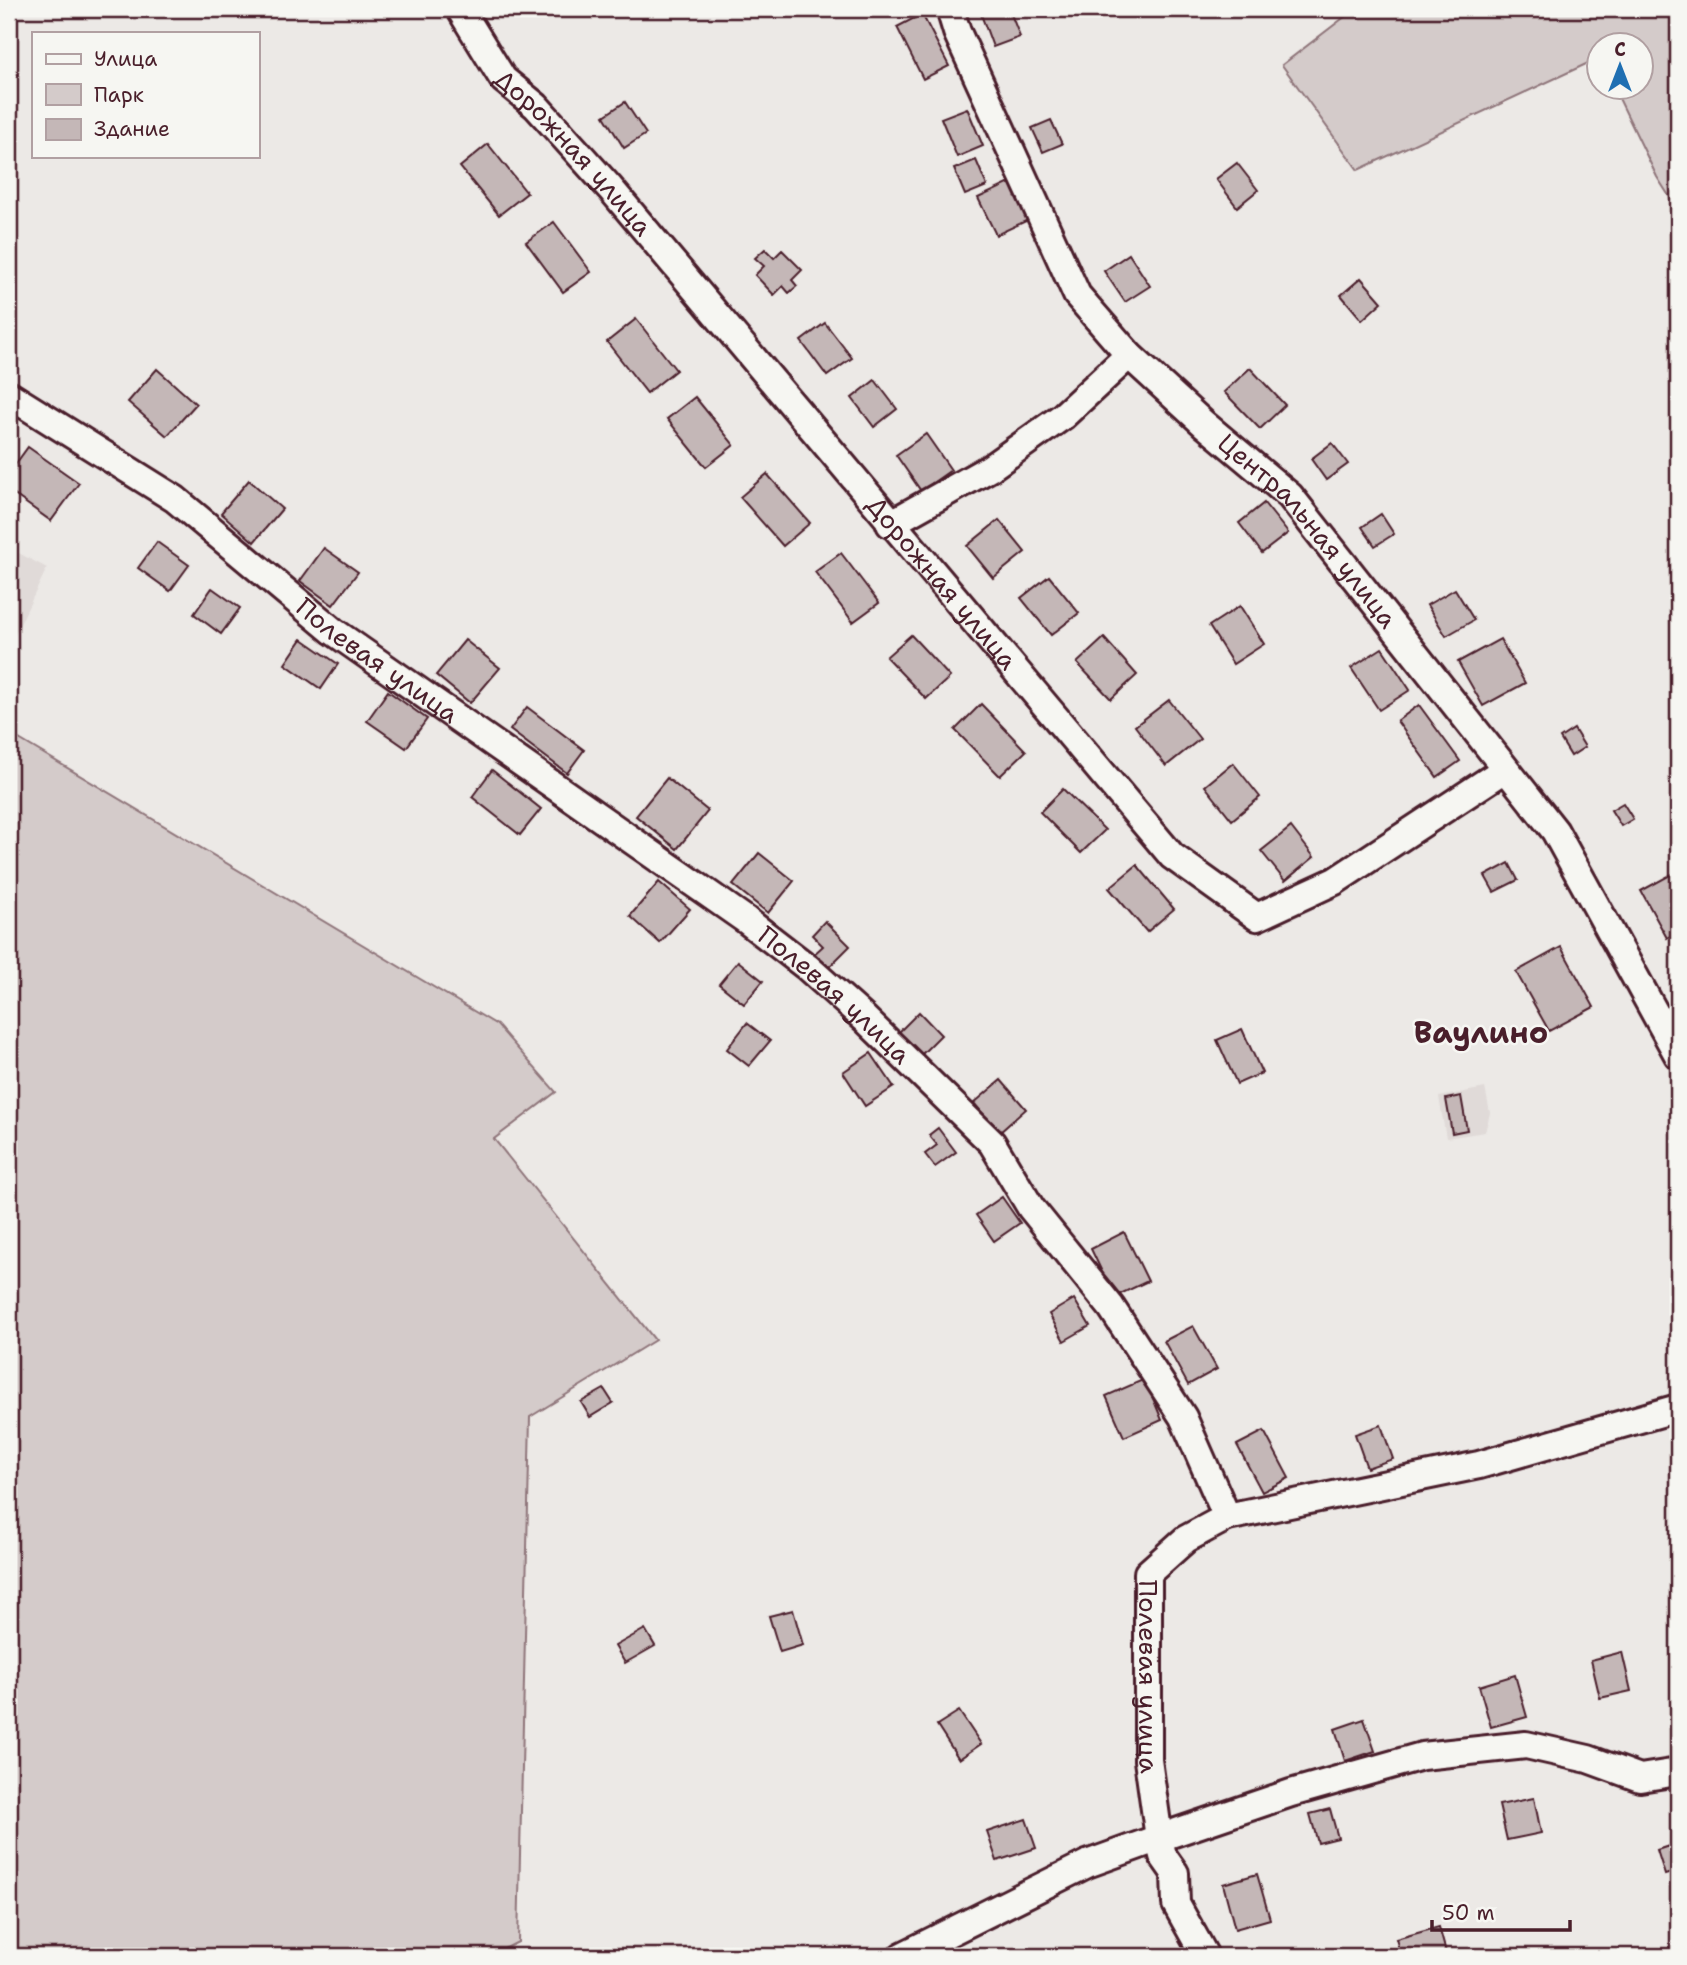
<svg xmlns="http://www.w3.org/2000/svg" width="1687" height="1965" font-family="'Shantell Sans',sans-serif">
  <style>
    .built { fill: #e0dad8 }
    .green { fill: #d4cbca; stroke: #8f757a; stroke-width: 2 }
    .building { fill: #c4b7b7; stroke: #4a1f2b; stroke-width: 2 }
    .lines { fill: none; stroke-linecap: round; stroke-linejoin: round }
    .minor-casing { stroke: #4a1f2b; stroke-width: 32 }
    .minor { stroke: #f6f6f2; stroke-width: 26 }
    .labels { text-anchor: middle; stroke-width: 5; stroke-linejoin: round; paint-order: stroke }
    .street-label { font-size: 26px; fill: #4a1f2b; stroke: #f6f6f2 }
    .quarter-label { font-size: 30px; font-weight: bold; fill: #4a1f2b; stroke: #f6f6f2 }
  </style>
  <rect width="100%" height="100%" fill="#ece9e6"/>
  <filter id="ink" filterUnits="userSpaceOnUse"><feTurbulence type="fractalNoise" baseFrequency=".0143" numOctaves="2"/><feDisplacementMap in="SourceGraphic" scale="14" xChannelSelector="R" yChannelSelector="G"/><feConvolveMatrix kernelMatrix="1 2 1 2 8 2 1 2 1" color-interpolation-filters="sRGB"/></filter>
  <g filter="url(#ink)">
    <g class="built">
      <path d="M9 548 47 568 9 647Z"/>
      <path d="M1485 1088 1490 1113 1485 1132 1446 1138 1439 1097Z"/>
    </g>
    <g class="green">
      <path d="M1355 9H1678V210L1657 177 1614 88H1642V46H1600L1599 58 1358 170 1282 65Z"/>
      <path d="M9 733 497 1025 556 1092 494 1139 655 1340 530 1417 518 1942 490 1956H9Z"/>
    </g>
    <g class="building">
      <path d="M979 9H1009L1020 37 993 47Z"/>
      <path d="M922 14 949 66 923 79 897 27Z"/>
      <path d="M625 102 646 134 624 148 604 116Z"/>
      <path d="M967 108 983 146 957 157 941 118Z"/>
      <path d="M1051 120 1062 144 1043 152 1032 128Z"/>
      <path d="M488 144 527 193 499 215 460 167Z"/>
      <path d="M976 160 987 186 965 195 954 169Z"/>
      <path d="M1237 163 1258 190 1237 207 1216 179Z"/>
      <path d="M1010 183 1028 220 996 235 978 198Z"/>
      <path d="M554 222 591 272 563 292 526 242Z"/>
      <path d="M765 249 774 258 782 250 802 270 792 280 797 286 789 293 783 286 774 295 755 275 764 266 755 258Z"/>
      <path d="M1129 254 1150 286 1125 302 1104 271Z"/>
      <path d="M1361 278 1382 302 1362 320 1341 295Z"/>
      <path d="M636 319 676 370 647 393 607 342Z"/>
      <path d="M825 323 852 358 827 376 801 341Z"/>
      <path d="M1250 368 1285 405 1260 429 1224 392Z"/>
      <path d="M157 369 196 404 167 436 128 402Z"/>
      <path d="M875 380 897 409 874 427 852 398Z"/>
      <path d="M695 397 734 445 706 467 667 419Z"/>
      <path d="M926 434 951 470 921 491 896 455Z"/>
      <path d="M1332 443 1348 464 1326 480 1311 459Z"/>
      <path d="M28 447 79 483 51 521 9 491V473Z"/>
      <path d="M767 474 810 523 783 546 740 497Z"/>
      <path d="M249 480 282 509 254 542 221 513Z"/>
      <path d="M1264 503 1288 533 1262 553 1239 523Z"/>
      <path d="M1381 514 1394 534 1375 546 1362 527Z"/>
      <path d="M999 520 1025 552 993 578 967 546Z"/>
      <path d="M157 542 189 565 170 591 138 568Z"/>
      <path d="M324 548 358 572 333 605 300 581Z"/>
      <path d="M841 553 879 603 853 622 815 572Z"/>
      <path d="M1049 576 1079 613 1051 635 1021 598Z"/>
      <path d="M212 588 240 608 221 634 194 614Z"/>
      <path d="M1455 589 1474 620 1446 636 1427 605Z"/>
      <path d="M1240 606 1264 644 1233 664 1209 626Z"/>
      <path d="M911 635 950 677 926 699 886 657Z"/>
      <path d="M1104 638 1137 675 1111 699 1077 663Z"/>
      <path d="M302 639 338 664 321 689 285 664Z"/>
      <path d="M1500 639 1525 683 1483 706 1458 662Z"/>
      <path d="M465 640 500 668 470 703 436 675Z"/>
      <path d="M1382 648 1410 690 1379 710 1351 668Z"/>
      <path d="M388 691 427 719 406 748 367 721Z"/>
      <path d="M1169 700 1200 739 1166 766 1135 726Z"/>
      <path d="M981 704 1026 751 1000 776 955 730Z"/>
      <path d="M1419 705 1460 761 1437 777 1397 721Z"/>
      <path d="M527 707 584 750 567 773 510 730Z"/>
      <path d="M1574 729 1585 747 1571 756 1560 738Z"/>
      <path d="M1233 763 1260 797 1232 820 1205 786Z"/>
      <path d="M492 770 541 809 520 835 472 797Z"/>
      <path d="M667 778 708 811 677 849 636 816Z"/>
      <path d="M1063 789 1105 830 1081 853 1040 812Z"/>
      <path d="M1623 803 1633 819 1621 826 1611 810Z"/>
      <path d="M1291 827 1314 857 1285 881 1261 851Z"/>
      <path d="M759 853 794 881 768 913 733 885Z"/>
      <path d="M1509 863 1518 880 1494 892 1485 876Z"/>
      <path d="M1137 865 1174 909 1147 932 1109 888Z"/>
      <path d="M1672 874 1678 885V931L1667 938 1641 891Z"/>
      <path d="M659 882 690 909 660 943 630 916Z"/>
      <path d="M825 921 850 946 826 970 812 956 823 946 812 935Z"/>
      <path d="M1561 947 1594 1007 1549 1031 1516 972Z"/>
      <path d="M738 961 763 981 744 1004 719 984Z"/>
      <path d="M919 1012 941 1035 920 1056 897 1034Z"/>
      <path d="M747 1023 770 1041 749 1066 727 1049Z"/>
      <path d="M1242 1029 1262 1073 1237 1084 1217 1040Z"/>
      <path d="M871 1053 894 1087 865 1106 843 1072Z"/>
      <path d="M1001 1080 1026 1109 999 1133 974 1103Z"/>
      <path d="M1461 1096 1467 1130 1452 1133 1446 1099Z"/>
      <path d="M938 1128 956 1152 935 1167 925 1154 937 1145 929 1135Z"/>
      <path d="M1002 1197 1020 1223 994 1241 976 1215Z"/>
      <path d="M1124 1232 1148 1281 1114 1297 1091 1249Z"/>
      <path d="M1074 1299 1090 1326 1064 1341 1049 1314Z"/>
      <path d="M1193 1326 1217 1369 1188 1385 1164 1341Z"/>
      <path d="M1145 1379 1162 1420 1124 1437 1106 1396Z"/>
      <path d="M604 1389 613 1403 590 1417 581 1402Z"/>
      <path d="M1381 1425 1393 1459 1367 1468 1355 1434Z"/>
      <path d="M1264 1431 1289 1478 1262 1492 1237 1445Z"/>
      <path d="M793 1610 803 1645 780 1652 769 1616Z"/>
      <path d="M645 1629 655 1646 625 1663 615 1646Z"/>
      <path d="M1622 1652 1631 1691 1600 1698 1591 1660Z"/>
      <path d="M1515 1675 1527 1717 1491 1727 1479 1686Z"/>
      <path d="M959 1711 981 1744 959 1759 937 1725Z"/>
      <path d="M1364 1719 1375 1751 1345 1761 1335 1729Z"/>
      <path d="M1534 1798 1541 1833 1507 1840 1499 1805Z"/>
      <path d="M1330 1809 1338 1838 1318 1843 1310 1814Z"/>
      <path d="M1026 1819 1036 1848 997 1861 987 1832Z"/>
      <path d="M1678 1843V1871L1665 1875 1657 1850Z"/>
      <path d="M1257 1874 1270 1919 1235 1929 1223 1884Z"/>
      <path d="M1439 1927 1447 1956H1401L1396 1939Z"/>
    </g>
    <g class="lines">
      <defs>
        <g id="minor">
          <path id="s1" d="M460 9 503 79 536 106 610 188 1172 856 1257 917 1335 881 1504 770"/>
          <path id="s2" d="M950 9 957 32 1077 295 1129 355 1204 424 1290 496 1555 831 1678 1055"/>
          <path id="s3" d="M9 395 175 499 333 631 746 920 807 967 865 1019 992 1143 1031 1208 1111 1307 1183 1417 1227 1517 1186 1539 1148 1573V1760L1159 1838 1291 1793 1422 1756 1526 1745 1588 1759 1640 1778 1678 1772"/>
          <path d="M890 524 990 468 1063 416 1129 355"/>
          <path d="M1227 1517 1479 1465 1678 1408"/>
          <path d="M902 1956 1087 1864 1159 1838 1163 1856 1175 1873 1176 1904 1205 1956"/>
        </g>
      </defs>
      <use href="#minor" class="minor-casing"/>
      <use href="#minor" class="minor"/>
    </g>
  </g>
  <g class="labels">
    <g class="street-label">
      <text dy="9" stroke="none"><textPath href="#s1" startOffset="184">Дорожная улица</textPath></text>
      <text dy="9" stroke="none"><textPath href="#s2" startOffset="644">Центральная улица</textPath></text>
      <text dy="9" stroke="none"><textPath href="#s1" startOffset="751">Дорожная улица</textPath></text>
      <text dy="9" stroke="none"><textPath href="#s3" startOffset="455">Полевая улица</textPath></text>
      <text dy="9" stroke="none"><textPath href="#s3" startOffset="1022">Полевая улица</textPath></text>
      <text dy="9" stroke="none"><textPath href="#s3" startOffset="1883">Полевая улица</textPath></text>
    </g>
    <g class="quarter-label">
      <text x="1481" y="1043">Ваулино</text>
    </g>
  </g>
  <rect width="1687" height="1965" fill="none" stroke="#f6f6f2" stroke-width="35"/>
  <rect x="18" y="18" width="1652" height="1930" fill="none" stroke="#4a1f2b" stroke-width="2.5" filter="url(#ink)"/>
  <rect x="32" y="32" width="228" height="126" fill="#f6f6f2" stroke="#b1a0a2" stroke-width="2"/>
  <rect x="46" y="54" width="35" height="10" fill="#f6f6f2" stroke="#b1a0a2" stroke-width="2"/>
  <text x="94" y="66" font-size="21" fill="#4a1f2b">Улица</text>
  <rect x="46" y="84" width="35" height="21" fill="#d4cbca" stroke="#b1a0a2" stroke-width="2"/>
  <text x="94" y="102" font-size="21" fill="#4a1f2b">Парк</text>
  <rect x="46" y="119" width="35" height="21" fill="#c4b7b7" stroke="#b1a0a2" stroke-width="2"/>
  <text x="94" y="136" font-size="21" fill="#4a1f2b">Здание</text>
  <g transform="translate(1620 66)"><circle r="33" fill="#f6f6f2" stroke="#b1a0a2" stroke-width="2"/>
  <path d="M0-5L12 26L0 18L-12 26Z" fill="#1f6fb2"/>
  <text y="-10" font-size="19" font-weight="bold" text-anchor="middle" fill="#4a1f2b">С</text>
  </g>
  <path d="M1432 1920v10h138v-10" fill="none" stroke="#4a1f2b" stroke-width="3.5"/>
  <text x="1442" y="1920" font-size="21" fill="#4a1f2b" stroke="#f6f6f2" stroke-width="5" paint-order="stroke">50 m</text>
</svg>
